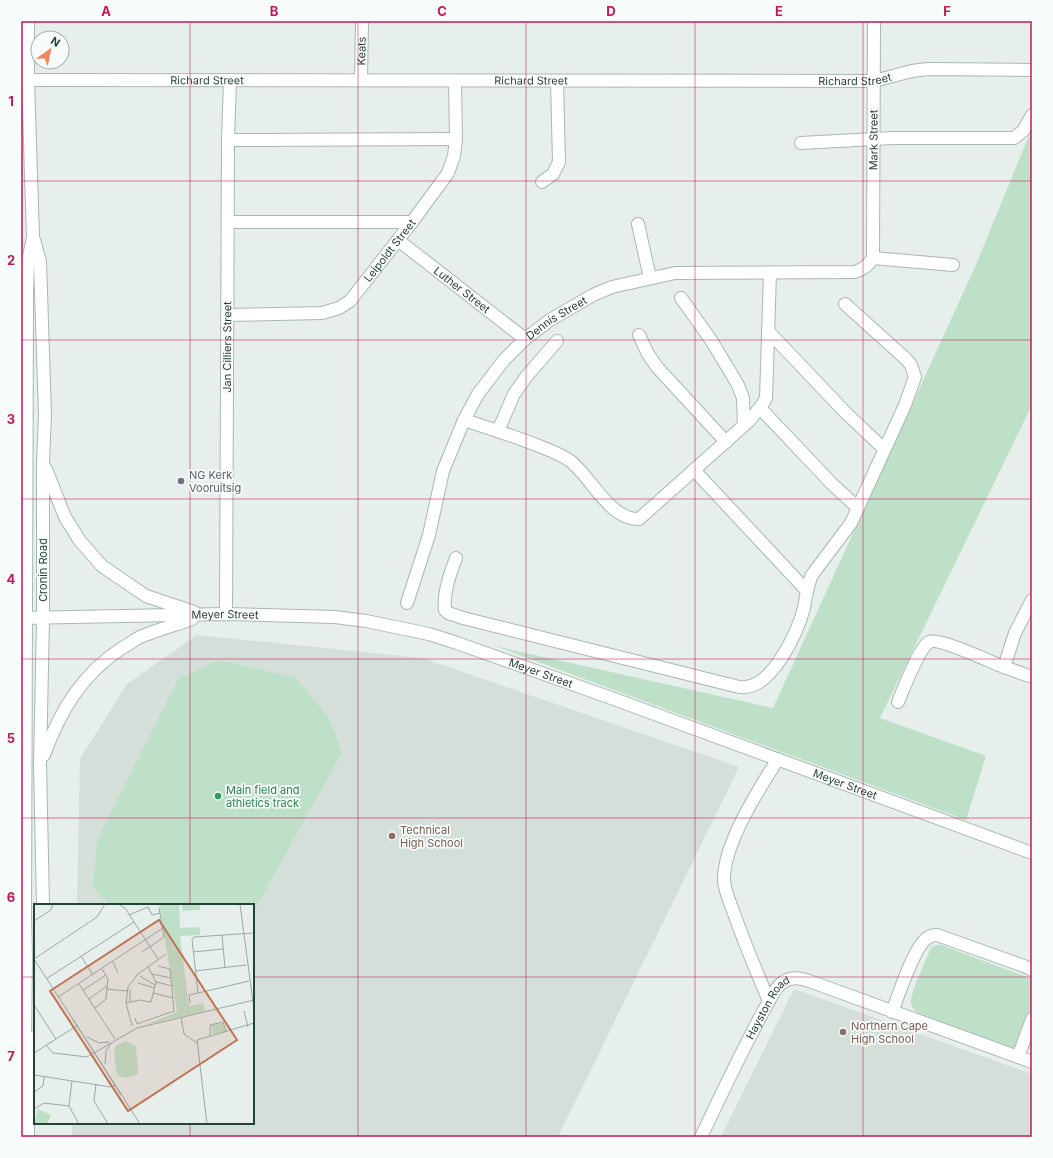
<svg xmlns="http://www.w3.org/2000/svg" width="1053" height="1158" font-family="Inter,sans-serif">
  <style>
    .built { fill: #d4dfda }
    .green { fill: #bfe0c8 }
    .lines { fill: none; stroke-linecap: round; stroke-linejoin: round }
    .minor-casing { stroke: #a8b8b2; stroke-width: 14 }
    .minor { stroke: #fff; stroke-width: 12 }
    .grid { fill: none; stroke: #c2185b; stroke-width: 1; stroke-opacity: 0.55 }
    .worship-dot { fill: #6b7280; stroke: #f7fbf9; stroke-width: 1.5 }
    .leisure-dot { fill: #2e9e5b; stroke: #f7fbf9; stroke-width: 1.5 }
    .education-dot { fill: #8d6e63; stroke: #f7fbf9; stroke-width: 1.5 }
    .labels { text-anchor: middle; stroke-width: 3.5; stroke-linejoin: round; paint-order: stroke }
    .street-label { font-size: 11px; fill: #24423a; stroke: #f7fbf9 }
    .worship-label { font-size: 11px; fill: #5b616d; stroke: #f7fbf9; text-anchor: start }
    .leisure-label { font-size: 11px; fill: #27864d; stroke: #f7fbf9; text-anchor: start }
    .education-label { font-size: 11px; fill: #785e54; stroke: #f7fbf9; text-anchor: start }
    .inset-road { fill: none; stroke: #98aaa4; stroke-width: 1 }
    .view { fill: #c07456; fill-opacity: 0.15; stroke: #c07456; stroke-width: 2 }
    .inset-edge { fill: none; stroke: #24423a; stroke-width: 2 }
    .neatline { fill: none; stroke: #c2185b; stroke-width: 1.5 }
    .grid-label { font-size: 13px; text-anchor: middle; font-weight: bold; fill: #c2185b }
  </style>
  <rect width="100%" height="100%" fill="#e6efeb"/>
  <g class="built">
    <path d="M197 635 422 658 739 767 558 1137H72V1123H253V905H77L80 759 127 684Z"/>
    <path d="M794 989 1032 1074V1137H721Z"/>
  </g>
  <g class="green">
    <path d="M1032 128V405L880 718 986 756 966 820 495 646 773 708 975 267Z"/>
    <path d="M219 660 296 678 329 718 342 752 253 913V905H109L93 887 97 840 179 678Z"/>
    <path d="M937 945H941L1032 979V1026L1018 1046 1010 1048 918 1013C915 1010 911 1008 911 1003 910 992 927 959 931 947Z"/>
  </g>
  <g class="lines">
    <defs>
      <g id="minor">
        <path id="s1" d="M28 80 874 81 912 71 928 69 1032 70"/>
        <path id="s2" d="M361 80 362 21"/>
        <path d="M228 140 456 139"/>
        <path d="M801 143 893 138H1014L1023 131 1032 115"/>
        <path d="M542 182 553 174 559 162 557 81"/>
        <path d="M229 222H412"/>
        <path d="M638 224 650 278"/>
        <path d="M34 240 40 261 45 415 43 462V619L40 764 43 905"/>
        <path id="s3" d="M398 240 525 339"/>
        <path id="s4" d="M873 258 874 21"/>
        <path d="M873 258 953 265"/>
        <path d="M681 298 711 340 738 385 743 398 744 425"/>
        <path id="s5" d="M227 315 322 313 339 308 350 301 412 222 448 173 454 156 456 139 455 81"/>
        <path d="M768 331 845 412 884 449"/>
        <path d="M639 335 648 354 657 367 726 442"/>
        <path d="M760 408 832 484 858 508"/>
        <path d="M464 420C489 428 514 436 539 446 549 450 560 454 569 460 591 476 609 520 639 519L750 420 762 405 766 398 770 273"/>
        <path d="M498 431 514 394 526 377 557 341"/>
        <path d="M46 469 65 517 80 541 102 566 146 596 194 612"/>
        <path d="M694 470 807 591"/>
        <path d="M456 558C450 574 443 593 445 610L448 613 463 618 727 684C733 685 740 688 745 687 773 686 798 631 804 608 806 597 807 586 812 575L851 523 905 405 915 377 911 365 906 359 845 304"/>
        <path d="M1032 600 1015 633 1004 667 1032 677"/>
        <path id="s6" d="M407 603 429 535 443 471 464 420 478 394 504 360 525 339 550 320 593 295 612 287 675 273 855 272C863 269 868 266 873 258"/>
        <path id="s7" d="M226 614 228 140 230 80"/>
        <path id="s8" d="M21 618 226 614 335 617 366 621 429 634 457 643 614 699 1032 853"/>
        <path d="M898 702C903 690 919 648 929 642 938 637 991 662 1004 667"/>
        <path d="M44 755C60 711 82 674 122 648 128 645 134 640 140 637 157 630 175 625 192 619"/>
        <path d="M769 1001C757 973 745 945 735 916 731 905 725 892 724 881 723 844 759 789 778 759"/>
        <path d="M892 1012C899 994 912 953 924 941 928 936 932 935 937 935L1024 966 1032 970"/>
        <path d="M1018 1057 1032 1019"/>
        <path d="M29 1063 34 1047 35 1037"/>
        <path d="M28 1137V1068L25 1039 26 958 25 916 27 296 28 261 33 237 28 80V21"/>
        <path id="s9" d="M701 1137C721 1095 741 1052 764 1010 769 1002 774 988 783 982 792 976 801 978 812 982L1032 1062"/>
      </g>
    </defs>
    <use href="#minor" class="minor-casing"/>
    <use href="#minor" class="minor"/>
  </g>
  <path class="grid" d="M190 21V905M358 21V1137M526 21V1137M695 21V1137M863 21V1137M21 181H1032M21 340H1032M21 499H1032M21 659H1032M21 818H1032M21 977H35M253 977H1032M190 1123V1137"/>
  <circle class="worship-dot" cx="181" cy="481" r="4"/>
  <circle class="leisure-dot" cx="218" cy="796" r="4"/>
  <g class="education-dot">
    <circle cx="392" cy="836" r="4"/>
    <circle cx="843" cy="1032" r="4"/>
  </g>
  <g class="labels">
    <g class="street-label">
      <text dy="4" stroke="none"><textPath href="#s2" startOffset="29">Keats</textPath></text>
      <text dy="4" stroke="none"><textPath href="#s1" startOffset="827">Richard Street</textPath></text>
      <text dy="4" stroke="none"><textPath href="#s1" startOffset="179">Richard Street</textPath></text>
      <text dy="4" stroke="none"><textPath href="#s1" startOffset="503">Richard Street</textPath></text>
      <text dy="4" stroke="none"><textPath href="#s4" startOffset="118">Mark Street</textPath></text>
      <text dy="4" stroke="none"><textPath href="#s5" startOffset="190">Leipoldt Street</textPath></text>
      <text dy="4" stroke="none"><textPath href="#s3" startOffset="81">Luther Street</textPath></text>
      <text dy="4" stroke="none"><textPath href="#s6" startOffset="332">Dennis Street</textPath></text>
      <text dy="4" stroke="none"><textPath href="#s7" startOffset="267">Jan Cilliers Street</textPath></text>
      <text transform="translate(43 570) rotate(-90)" y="4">Cronin Road</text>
      <text dy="4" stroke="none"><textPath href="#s8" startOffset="204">Meyer Street</textPath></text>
      <text dy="4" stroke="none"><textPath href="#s8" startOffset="528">Meyer Street</textPath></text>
      <text dy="4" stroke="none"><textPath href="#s8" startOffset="852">Meyer Street</textPath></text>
      <text dy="4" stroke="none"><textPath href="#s9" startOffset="146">Hayston Road</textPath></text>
    </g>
    <g class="worship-label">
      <text x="189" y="479">NG Kerk<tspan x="189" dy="13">Vooruitsig</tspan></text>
    </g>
    <g class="leisure-label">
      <text x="226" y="794">Main field and<tspan x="226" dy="13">athletics track</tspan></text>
    </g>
    <g class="education-label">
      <text x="400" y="834">Technical<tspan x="400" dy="13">High School</tspan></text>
      <text x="851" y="1030">Northern Cape<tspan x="851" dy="13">High School</tspan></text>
    </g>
  </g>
  <g transform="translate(34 904)">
    <rect width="220" height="220" fill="#e6efeb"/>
    <path d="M125 0H145L146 24 166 23V31L146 32 155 102 169 99 171 107 111 121 143 108ZM148 0H166V6L148 7ZM189 119 191 128 178 130 177 121ZM92 137 102 142 104 170 92 174 85 172 82 167 80 145 83 141ZM4 205 17 211 13 220H0Z" fill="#bfe0c8"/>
    <path class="inset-road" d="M84 0 91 4 124 55M206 0 220 106M95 11 114 3 118 11 126 9M0 17 17 6 19 0M188 31 191 64M108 48 130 33 125 4M159 48 189 45M47 52 59 71M0 55 91 196M0 55 63 13 71 0M79 58 84 69M161 67 212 61M118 70 137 74M106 72 121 81M12 75 100 18M215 77 164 89 158 35 160 33 220 29M122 78 139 82M104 79 121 84M45 80 81 135M73 85 93 87M49 86 72 71M119 89 139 94M24 93 129 24M55 95 73 82M96 98V85M92 99 106 96 117 98 122 78 114 63M156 99 155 91 164 89M0 101 22 135M61 104 72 95 74 75 68 65M210 107 214 123M147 113 150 130 163 139M38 114 87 191M101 114 103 120 140 107 136 65 124 62M98 122 92 99 94 83 104 70 132 50M176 132V121L189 118 192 128M53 133 65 139 75 138M12 141 19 149 53 153 103 124 220 96M0 149 44 121M71 160 72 147 77 139M0 171 77 183 82 181M38 177 35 202 45 220M62 180 60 197 74 220M0 188 9 182 10 173M90 195 106 220M0 205 10 199 35 202M173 220 163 136 220 119"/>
    <path class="view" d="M125 16 203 136 94 207 16 87Z"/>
    <rect width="220" height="220" class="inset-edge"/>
  </g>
  <rect width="1053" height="1158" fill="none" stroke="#f7fbf9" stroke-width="44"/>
  <g transform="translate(50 50) rotate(33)"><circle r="19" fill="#f7fbf9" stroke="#a3b1ad"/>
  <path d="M0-3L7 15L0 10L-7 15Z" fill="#f4845f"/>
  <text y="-6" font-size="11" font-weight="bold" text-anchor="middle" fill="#24423a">N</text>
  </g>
  <rect x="22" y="22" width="1009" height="1114" class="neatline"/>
  <g class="grid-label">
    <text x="106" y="16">A</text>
    <text x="274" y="16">B</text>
    <text x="442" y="16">C</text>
    <text x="611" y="16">D</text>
    <text x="779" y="16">E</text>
    <text x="947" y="16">F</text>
    <text x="11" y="106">1</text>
    <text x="11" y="265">2</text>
    <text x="11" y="424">3</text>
    <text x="11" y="584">4</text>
    <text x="11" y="743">5</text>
    <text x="11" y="902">6</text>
    <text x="11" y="1061">7</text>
  </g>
</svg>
